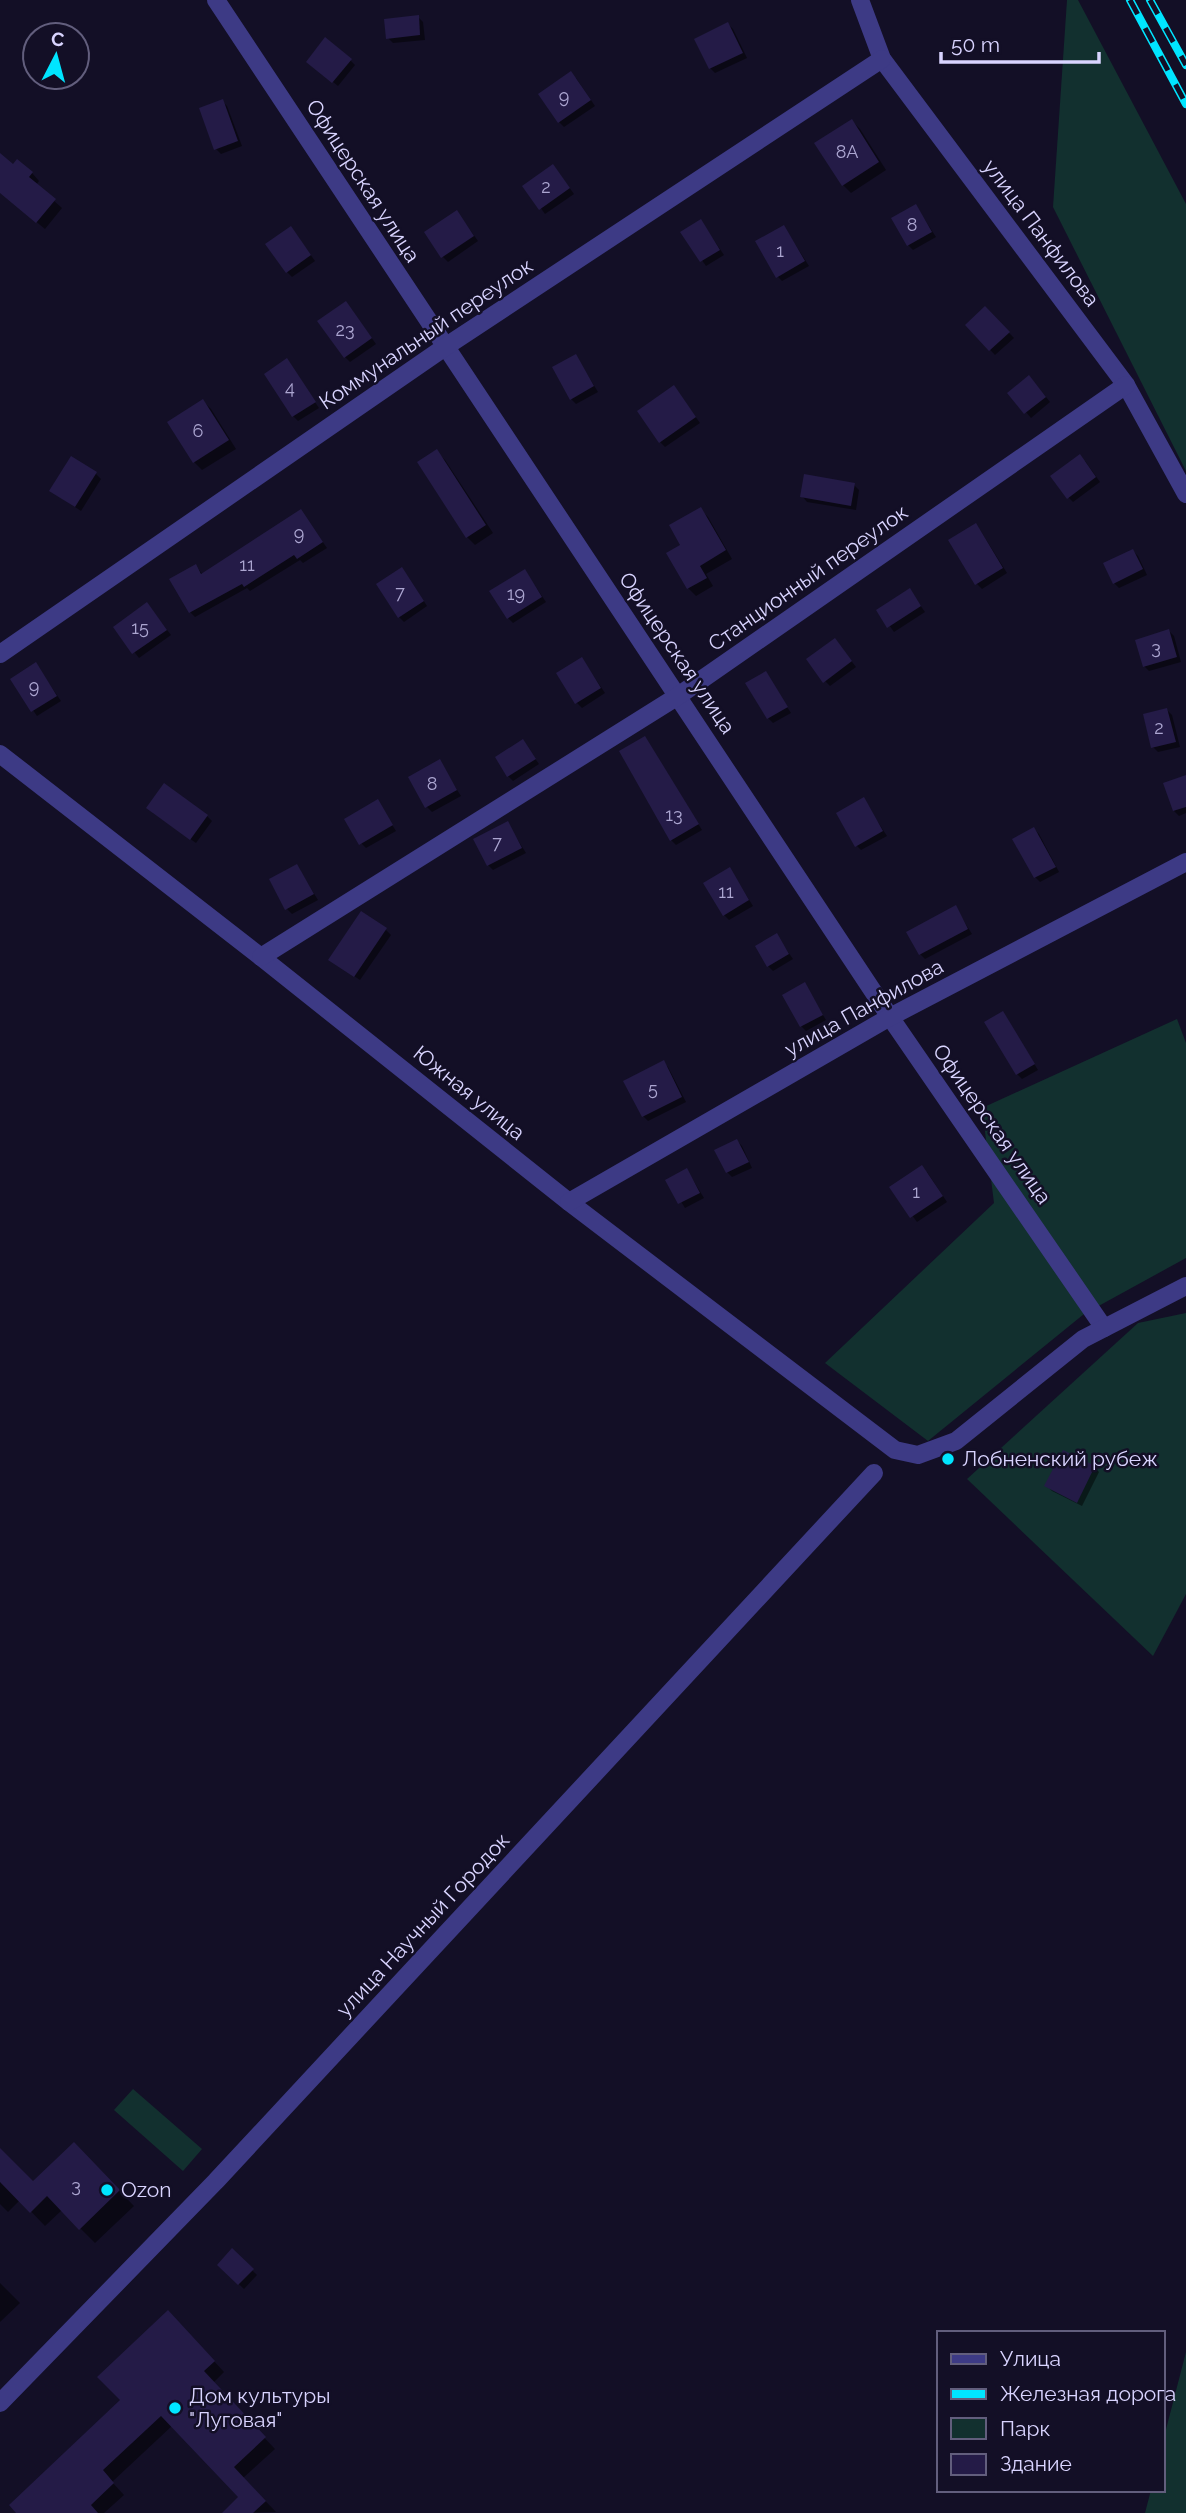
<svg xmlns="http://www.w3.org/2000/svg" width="1186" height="2513" font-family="Raleway,sans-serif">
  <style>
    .green { fill: #12302f }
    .shadow { fill: #0007 }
    .building { fill: #241b47 }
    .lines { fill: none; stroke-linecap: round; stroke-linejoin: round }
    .minor { stroke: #3d3a85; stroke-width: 18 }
    .rail-casing { stroke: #00e5ff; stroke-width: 8 }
    .rail { stroke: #130f26; stroke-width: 5; stroke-dasharray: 16; stroke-linecap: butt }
    .poi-dot { fill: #00e5ff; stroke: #130f26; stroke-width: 2.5 }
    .labels { text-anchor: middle; stroke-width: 5; stroke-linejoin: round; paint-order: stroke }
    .number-label { font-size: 18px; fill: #aca6d1 }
    .street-label { font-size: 21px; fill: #d9d4ff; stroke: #130f26 }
    .poi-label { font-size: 21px; fill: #d9d4ff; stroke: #130f26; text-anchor: start }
  </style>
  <rect width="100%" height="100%" fill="#130f26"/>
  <g class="green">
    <path d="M1067 0H1078L1186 204V471L1053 207Z"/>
    <path d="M1177 1019 1186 1043V1258L1084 1314 928 1441 825 1363 994 1203 982 1108Z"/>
    <path d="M1186 1313V1594L1153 1656 967 1479 1138 1323Z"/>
    <path d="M133 2089 202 2149 183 2171 114 2110Z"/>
    <path d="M1186 2352V2513H1145L1151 2490H1163V2441Z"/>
  </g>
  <g class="shadow">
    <path d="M418 17 423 22 425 40 393 43 388 38Z"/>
    <path d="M728 24 733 29 747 58 715 73 710 68Z"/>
    <path d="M350 60 355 65 338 86 313 66Z"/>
    <path d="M576 78 595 106 564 127 559 122Z"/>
    <path d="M222 101 227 106 242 146 221 154 216 149Z"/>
    <path d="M852 121 860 129 886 170 851 193 843 185Z"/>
    <path d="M14 166 32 173 39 181 36 185 62 208 45 229 0 192V169Z"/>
    <path d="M558 172 574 194 545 214 525 186Z"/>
    <path d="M916 206 936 237 913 250 908 245Z"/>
    <path d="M457 212 478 241 448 262 443 257Z"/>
    <path d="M705 227 724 255 706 266 683 233Z"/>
    <path d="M784 227 809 266 782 281 777 276Z"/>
    <path d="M295 233 315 261 292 277 287 272Z"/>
    <path d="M350 308 376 344 350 362 345 357Z"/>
    <path d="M985 308 1014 338 995 355 967 325Z"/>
    <path d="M576 356 598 392 576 404 571 399Z"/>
    <path d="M287 361 319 408 298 421 293 416Z"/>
    <path d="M1034 382 1050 402 1031 418 1010 393Z"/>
    <path d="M674 387 700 423 665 447 660 442Z"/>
    <path d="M203 401 211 409 236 449 202 470 194 462Z"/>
    <path d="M437 452 445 460 493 533 475 545 467 537Z"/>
    <path d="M1085 461 1100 482 1073 502 1068 497Z"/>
    <path d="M96 474 101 479 81 511 51 491Z"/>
    <path d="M854 485 859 490 856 510 807 502 802 496Z"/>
    <path d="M700 509 708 517 732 559 706 574 713 586 696 596 688 588 683 546Z"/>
    <path d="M301 511 327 548 303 563 300 560 250 591 247 588 195 617 190 612 172 579 196 566 203 575Z"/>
    <path d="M980 530 1007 573 982 589 977 584Z"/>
    <path d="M1133 551 1138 556 1147 575 1119 588 1114 583Z"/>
    <path d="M525 571 546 602 513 623 508 618Z"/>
    <path d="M407 575 427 606 404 622 399 617Z"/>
    <path d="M910 591 925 612 894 632 879 611Z"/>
    <path d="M147 604 171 635 139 658 115 627Z"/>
    <path d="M1169 631 1174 636 1181 662 1149 671 1144 666Z"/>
    <path d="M839 645 856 667 830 686 825 681Z"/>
    <path d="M582 659 605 693 582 708 577 703Z"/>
    <path d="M36 665 61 701 37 716 12 680Z"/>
    <path d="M765 673 791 713 773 723 768 718Z"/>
    <path d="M1167 710 1172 715 1180 747 1158 752 1153 747Z"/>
    <path d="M645 738 702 830 676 845 671 840Z"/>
    <path d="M523 742 539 764 513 781 508 776Z"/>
    <path d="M439 762 461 796 432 812 427 807Z"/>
    <path d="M1186 777V813L1179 816 1174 811Z"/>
    <path d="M863 799 887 836 861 850 856 845Z"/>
    <path d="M377 801 396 831 366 848 361 843Z"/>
    <path d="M153 813 207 816 212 821 196 843Z"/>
    <path d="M507 823 526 853 493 870 488 865Z"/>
    <path d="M1034 829 1039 834 1059 872 1040 882 1035 877Z"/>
    <path d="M297 866 318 900 292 914 287 909Z"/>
    <path d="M730 869 753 906 729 920 724 915Z"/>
    <path d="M955 907 972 934 925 959 920 954Z"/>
    <path d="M386 930 391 935 360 980 336 964Z"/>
    <path d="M776 935 793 959 773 971 768 966Z"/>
    <path d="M804 985 826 1020 806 1031 801 1026Z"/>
    <path d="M1003 1013 1038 1070 1022 1079 1017 1074Z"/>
    <path d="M663 1062 668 1067 686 1102 648 1121 643 1116Z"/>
    <path d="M737 1141 742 1146 752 1168 732 1177 727 1172Z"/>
    <path d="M687 1170 704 1198 685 1208 668 1181Z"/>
    <path d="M927 1172 947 1202 917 1222 892 1188Z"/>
    <path d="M1094 1467 1099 1472 1082 1506 1052 1491 1047 1486Z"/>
    <path d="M74 2145 134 2206 95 2243 62 2210 45 2226 20 2200 8 2212 0 2204V2150L33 2184Z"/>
    <path d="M232 2251 257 2275 244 2289 219 2265Z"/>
    <path d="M0 2283 20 2303 0 2322Z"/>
    <path d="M179 2323 224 2372 213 2383 275 2449 243 2478 276 2512 224 2513 241 2497 173 2425 112 2482 124 2495 104 2513H19L122 2400Z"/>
  </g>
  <g class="building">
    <path d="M419 15 420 35 386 39 384 19Z"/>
    <path d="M728 22 743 53 709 69 694 39Z"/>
    <path d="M325 37 352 59 332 83 306 62Z"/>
    <path d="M571 71 591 100 558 123 538 94Z"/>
    <path d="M223 99 238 141 214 150 199 108Z"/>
    <path d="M852 119 879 162 842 186 814 143Z"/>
    <path d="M0 153 13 164 17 159 33 172 29 177 56 199 36 223 0 193Z"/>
    <path d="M553 164 570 188 539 210 522 186Z"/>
    <path d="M916 204 932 232 907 246 891 218Z"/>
    <path d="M457 210 474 236 441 258 424 232Z"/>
    <path d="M701 219 720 250 700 262 680 232Z"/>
    <path d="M784 225 805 261 776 278 755 241Z"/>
    <path d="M291 226 311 255 286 273 265 244Z"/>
    <path d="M346 301 372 338 344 358 317 321Z"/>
    <path d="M985 306 1010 332 989 351 965 325Z"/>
    <path d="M576 354 594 386 570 400 552 367Z"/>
    <path d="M287 358 316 402 292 417 264 374Z"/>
    <path d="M1029 375 1046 397 1024 414 1007 393Z"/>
    <path d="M674 385 696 417 659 443 637 411Z"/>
    <path d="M203 399 229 440 193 463 167 422Z"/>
    <path d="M437 449 486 525 466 538 417 462Z"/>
    <path d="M1080 454 1096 477 1067 499 1050 476Z"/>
    <path d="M71 456 97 472 75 507 49 491Z"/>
    <path d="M804 474 855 483 851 506 800 497Z"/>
    <path d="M701 507 726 550 700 566 707 578 687 589 666 553 680 545 669 525Z"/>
    <path d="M301 509 323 542 297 559 294 555 244 587 242 584 189 613 169 579 196 564 201 574Z"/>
    <path d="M976 523 1003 568 975 585 948 540Z"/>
    <path d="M1133 549 1143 569 1113 584 1103 563Z"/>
    <path d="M402 567 424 601 398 618 376 584Z"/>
    <path d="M525 569 542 597 507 619 489 591Z"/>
    <path d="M910 588 921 606 887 628 876 610Z"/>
    <path d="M147 602 167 630 132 654 113 627Z"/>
    <path d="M1169 629 1177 657 1143 667 1135 640Z"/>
    <path d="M835 638 852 661 823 683 806 659Z"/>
    <path d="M582 657 601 688 575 704 556 673Z"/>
    <path d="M36 662 57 696 31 712 10 679Z"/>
    <path d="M766 671 788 707 767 719 745 683Z"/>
    <path d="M1167 708 1176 742 1151 748 1143 714Z"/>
    <path d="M645 736 699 824 670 841 619 751Z"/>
    <path d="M523 739 536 759 507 777 495 757Z"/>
    <path d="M440 759 457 790 425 808 408 777Z"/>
    <path d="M1186 775V807L1173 811 1163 783Z"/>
    <path d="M164 783 208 815 190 840 146 808Z"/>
    <path d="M864 797 883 831 855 847 836 813Z"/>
    <path d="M378 799 393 825 359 845 344 819Z"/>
    <path d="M508 821 522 848 487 866 473 839Z"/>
    <path d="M1034 827 1056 867 1034 878 1012 839Z"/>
    <path d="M297 864 314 894 285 910 269 879Z"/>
    <path d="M730 867 749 900 723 916 703 883Z"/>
    <path d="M956 905 968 929 919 955 906 932Z"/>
    <path d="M361 911 387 928 354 977 328 960Z"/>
    <path d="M777 933 789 954 767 967 755 946Z"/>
    <path d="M805 982 823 1015 800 1027 782 995Z"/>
    <path d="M1003 1011 1035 1064 1016 1075 984 1022Z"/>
    <path d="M664 1060 682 1097 642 1117 623 1081Z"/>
    <path d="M737 1139 749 1162 726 1173 714 1150Z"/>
    <path d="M922 1165 943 1196 910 1218 889 1187Z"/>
    <path d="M687 1168 700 1193 678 1204 665 1180Z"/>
    <path d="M1063 1450 1095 1466 1077 1503 1044 1486Z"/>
    <path d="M74 2142 120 2190 79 2230 47 2196 30 2213 0 2182V2148L33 2181Z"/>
    <path d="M232 2248 254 2269 238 2285 217 2265Z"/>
    <path d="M168 2310 215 2361 204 2371 266 2437 234 2467 266 2501 253 2513H222L238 2497 161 2416 103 2470 114 2483 91 2505 98 2513H16L9 2505 120 2400 97 2377Z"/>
  </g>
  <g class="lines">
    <g class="minor">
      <path d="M216 0 890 1017 1104 1328"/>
      <path d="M860 0 882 59 1126 385 1186 494"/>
      <path d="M0 654 445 347 882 59"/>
      <path d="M0 754 261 957 569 1202 895 1450 918 1455 956 1441 1083 1339 1186 1286"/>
      <path d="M261 957 678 696 1126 385"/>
      <path d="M569 1202 890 1017 1186 862"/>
      <path d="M0 2403 216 2181 874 1473"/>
    </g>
    <defs>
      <g id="rail">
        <path d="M1130 0 1186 104"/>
        <path d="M1150 0 1186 65"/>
      </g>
    </defs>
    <use href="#rail" class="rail-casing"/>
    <use href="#rail" class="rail"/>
  </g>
  <g class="poi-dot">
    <circle cx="948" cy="1459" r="7"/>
    <circle cx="107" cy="2190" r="7"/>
    <circle cx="175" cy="2408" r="7"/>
  </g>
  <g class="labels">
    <g class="number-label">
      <text x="564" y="103">9</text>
      <text x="847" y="158">8А</text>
      <text x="546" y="193">2</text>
      <text x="912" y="231">8</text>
      <text x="780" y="257">1</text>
      <text x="345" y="336">23</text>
      <text x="290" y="394">4</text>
      <text x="198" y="437">6</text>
      <text x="299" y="540">9</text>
      <text x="247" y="571">11</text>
      <text x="400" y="599">7</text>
      <text x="516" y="600">19</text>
      <text x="140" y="634">15</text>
      <text x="1156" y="654">3</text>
      <text x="34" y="693">9</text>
      <text x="1159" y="734">2</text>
      <text x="432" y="790">8</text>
      <text x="674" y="821">13</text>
      <text x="497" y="849">7</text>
      <text x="726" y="898">11</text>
      <text x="653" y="1095">5</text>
      <text x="916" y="1198">1</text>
      <text x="76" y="2192">3</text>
    </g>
    <g class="street-label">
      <text transform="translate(363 181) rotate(57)" y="7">Офицерская улица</text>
      <text transform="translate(1041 233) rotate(53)" y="7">улица Панфилова</text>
      <text transform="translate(426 334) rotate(-34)" y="7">Коммунальный переулок</text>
      <text transform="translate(808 578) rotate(-35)" y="7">Станционный переулок</text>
      <text transform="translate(677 653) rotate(56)" y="7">Офицерская улица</text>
      <text transform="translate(864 1008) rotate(-29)" y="7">улица Панфилова</text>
      <text transform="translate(469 1093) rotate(39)" y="7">Южная улица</text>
      <text transform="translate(992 1124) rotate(55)" y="7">Офицерская улица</text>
      <text transform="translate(423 1925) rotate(-47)" y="7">улица Научный Городок</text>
    </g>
    <g class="poi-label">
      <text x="962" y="1466">Лобненский рубеж</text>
      <text x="121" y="2197">Ozon</text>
      <text x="189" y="2403">Дом культуры<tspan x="189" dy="24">"Луговая"</tspan></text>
    </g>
  </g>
  <rect x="937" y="2331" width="228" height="161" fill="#130f26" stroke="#625e7d" stroke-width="2"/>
  <rect x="951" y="2354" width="35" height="10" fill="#3d3a85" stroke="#625e7d" stroke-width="2"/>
  <text x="1000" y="2366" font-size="21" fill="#d9d4ff">Улица</text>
  <rect x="951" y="2389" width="35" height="10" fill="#00e5ff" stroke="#625e7d" stroke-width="2"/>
  <text x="1000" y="2401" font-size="21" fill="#d9d4ff">Железная дорога</text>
  <rect x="951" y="2418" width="35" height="21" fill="#12302f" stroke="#625e7d" stroke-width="2"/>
  <text x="1000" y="2436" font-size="21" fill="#d9d4ff">Парк</text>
  <rect x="951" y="2454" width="35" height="21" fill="#241b47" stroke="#625e7d" stroke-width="2"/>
  <text x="1000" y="2471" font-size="21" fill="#d9d4ff">Здание</text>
  <g transform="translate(56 56) rotate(6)"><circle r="33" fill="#130f26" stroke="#625e7d" stroke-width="2"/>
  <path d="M0-5L12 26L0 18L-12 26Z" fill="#00e5ff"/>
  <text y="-10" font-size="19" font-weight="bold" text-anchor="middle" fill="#d9d4ff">С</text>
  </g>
  <path d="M941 52v10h158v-10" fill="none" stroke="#d9d4ff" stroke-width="3.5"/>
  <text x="951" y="52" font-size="21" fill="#d9d4ff" stroke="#130f26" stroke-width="5" paint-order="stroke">50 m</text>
</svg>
